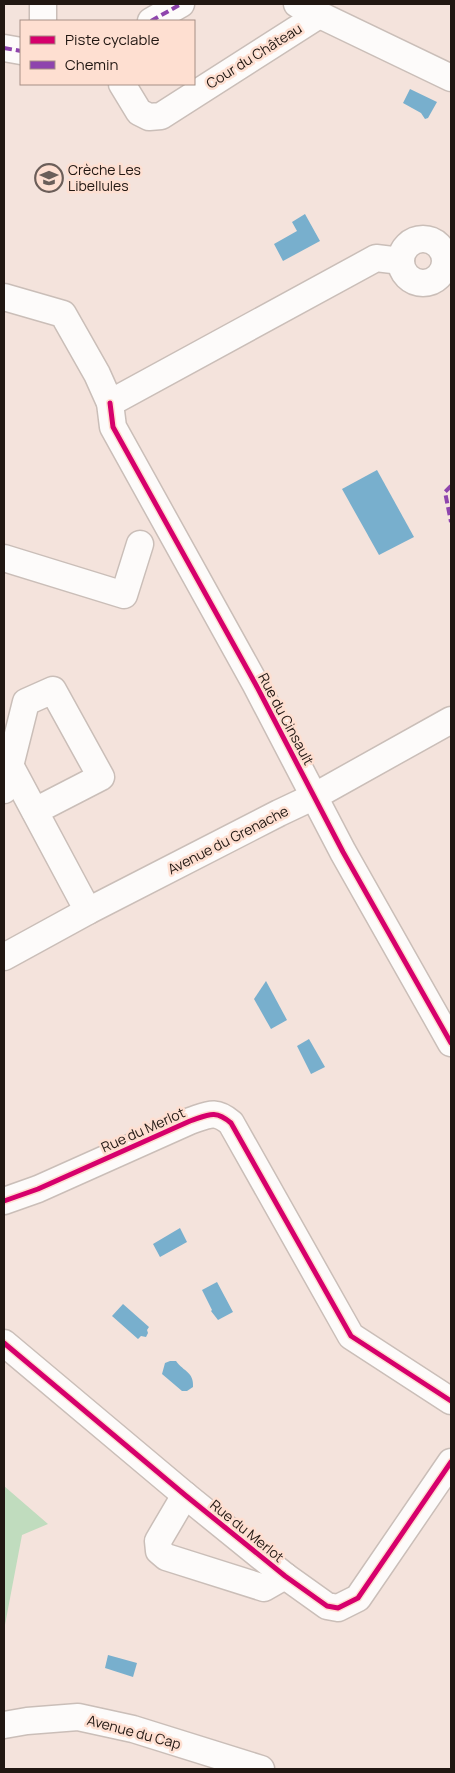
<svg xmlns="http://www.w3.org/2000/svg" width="455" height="1773" font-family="Manrope,sans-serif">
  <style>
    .green { fill: #c0dcbe }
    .water { fill: #78afcd }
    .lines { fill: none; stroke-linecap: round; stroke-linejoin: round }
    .minor-casing { stroke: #cabeb8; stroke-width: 29 }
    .minor { stroke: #fdfbfa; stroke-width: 26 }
    .quiet { stroke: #8e44ad; stroke-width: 4; stroke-dasharray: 8 4; stroke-linecap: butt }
    .cycleway-casing { stroke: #fedfd1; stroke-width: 8 }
    .cycleway { stroke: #d6006c; stroke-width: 5 }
    .labels { text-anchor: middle; stroke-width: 5; stroke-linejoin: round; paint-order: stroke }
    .street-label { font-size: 14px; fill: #211712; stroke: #fedfd1 }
    .poi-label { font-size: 14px; fill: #211712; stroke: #fedfd1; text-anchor: start }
  </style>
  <rect width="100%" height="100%" fill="#f4e3dc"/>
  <path class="green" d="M4 1486 48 1524 22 1535 4 1630Z"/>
  <g class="water">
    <path d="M410 89 437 102 428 118 425 119 421 113 403 103Z"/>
    <path d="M305 214 320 241 283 261 274 244 297 231 292 222Z"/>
    <path d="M377 470 414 537 379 555 342 489Z"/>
    <path d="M266 981 287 1020 271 1029 254 999Z"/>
    <path d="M309 1039 325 1067 311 1074 297 1046Z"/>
    <path d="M180 1228 187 1242 160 1257 153 1244Z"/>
    <path d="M217 1282 233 1312 218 1320 211 1311 212 1310 202 1290Z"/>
    <path d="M123 1304 149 1327 147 1330 148 1333 146 1337 141 1336 138 1339 112 1316Z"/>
    <path d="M170 1361H176C184 1372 194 1372 193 1387L187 1391H182L162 1374 165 1363Z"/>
    <path d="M108 1655 137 1663 133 1677 105 1668Z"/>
  </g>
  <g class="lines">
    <defs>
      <g id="minor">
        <path d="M297 4 451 78"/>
        <path d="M43 21V4"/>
        <path d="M151 21 181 4"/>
        <path d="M4 48 21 51"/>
        <path d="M122 84 139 112 149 117 161 116 319 15"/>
        <circle cx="423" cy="261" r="22"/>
        <path d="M4 297 63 314 97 374 110 403 113 427 256 685 343 852 451 1043"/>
        <path d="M110 403 376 258 401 261"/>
        <path d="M4 558 124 595 140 544"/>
        <path d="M11 767 88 911"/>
        <path d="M4 790 26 702 53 690 101 777 35 811"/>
        <path d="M4 957 88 911 279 813 315 796 451 720"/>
        <path d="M4 1201 38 1189 190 1121C208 1115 215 1109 231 1123L351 1336 451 1401"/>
        <path d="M4 1343 185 1495 285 1576 327 1606 338 1608 358 1598 451 1462"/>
        <path d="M185 1495 158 1541 159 1551 166 1557 264 1588 285 1576"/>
        <path d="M4 1725 27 1721 78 1717 133 1729 261 1769"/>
      </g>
    </defs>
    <use href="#minor" class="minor-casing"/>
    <use href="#minor" class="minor"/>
    <g class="quiet">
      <path d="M151 21 181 4"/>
      <path d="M4 48 21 51"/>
      <path d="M451 486 445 492 451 522"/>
    </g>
    <defs>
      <g id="cycleway">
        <path d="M110 403 113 427 256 685 343 852 451 1043"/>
        <path d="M4 1201 38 1189 190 1121C208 1115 215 1109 231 1123L351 1336 451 1401"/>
        <path d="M4 1343 185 1495 285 1576 327 1606 338 1608 358 1598 451 1462"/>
      </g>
    </defs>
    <use href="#cycleway" class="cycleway-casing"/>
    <use href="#cycleway" class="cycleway"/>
  </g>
  <defs>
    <symbol id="school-ring" viewBox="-11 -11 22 22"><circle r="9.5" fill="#fedfd1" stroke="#6b5e59" stroke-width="1.5"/><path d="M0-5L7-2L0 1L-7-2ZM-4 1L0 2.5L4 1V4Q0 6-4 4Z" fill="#6b5e59"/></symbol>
  </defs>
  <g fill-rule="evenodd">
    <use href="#school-ring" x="33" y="162" width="32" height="32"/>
  </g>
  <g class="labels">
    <g class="street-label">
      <text transform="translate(254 56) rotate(-32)" y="5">Cour du Château</text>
      <text transform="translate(286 719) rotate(62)" y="5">Rue du Cinsault</text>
      <text transform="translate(228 840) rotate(-27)" y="5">Avenue du Grenache</text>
      <text transform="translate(143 1130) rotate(-24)" y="5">Rue du Merlot</text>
      <text transform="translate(247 1531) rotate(39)" y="5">Rue du Merlot</text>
      <text transform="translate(134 1732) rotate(15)" y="5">Avenue du Cap</text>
    </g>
    <g class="poi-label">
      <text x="68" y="175">Crèche Les<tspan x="68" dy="16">Libellules</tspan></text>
    </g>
  </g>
  <rect width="455" height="1773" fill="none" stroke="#211712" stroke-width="10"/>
  <rect x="20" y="20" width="175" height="65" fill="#fedfd1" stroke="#a68f85"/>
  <rect x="30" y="36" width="25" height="8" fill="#d6006c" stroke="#a68f85"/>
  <text x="65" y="45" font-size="15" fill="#211712">Piste cyclable</text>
  <rect x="30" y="61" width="25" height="8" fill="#8e44ad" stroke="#a68f85"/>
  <text x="65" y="70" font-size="15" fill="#211712">Chemin</text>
</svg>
